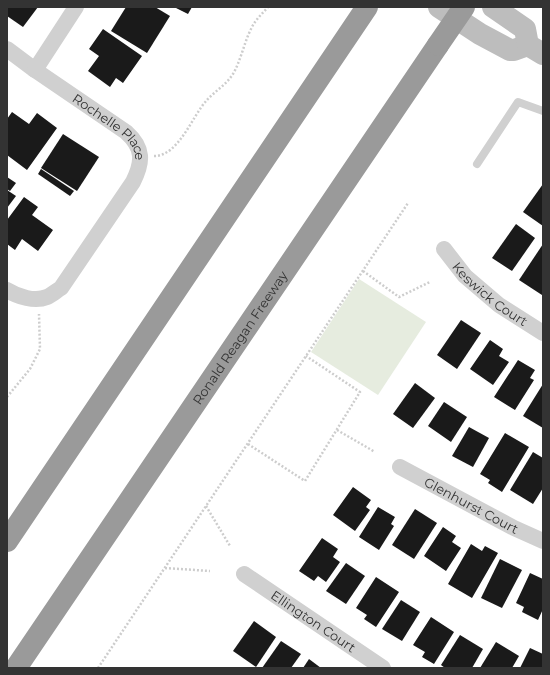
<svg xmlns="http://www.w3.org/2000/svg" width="550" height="675" font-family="Montserrat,sans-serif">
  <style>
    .green { fill: #e6ecdf }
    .building { fill: #1a1a1a }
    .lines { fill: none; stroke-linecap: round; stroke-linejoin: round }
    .path { stroke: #cdcdcd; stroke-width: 2.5; stroke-dasharray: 2 2; stroke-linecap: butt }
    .service { stroke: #d0d0d0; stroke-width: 8 }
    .minor { stroke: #d0d0d0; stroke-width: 16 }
    .secondary { stroke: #bdbdbd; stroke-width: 22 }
    .motorway { stroke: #9a9a9a; stroke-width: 22 }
    .motorway-bridge { stroke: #9a9a9a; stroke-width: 22 }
    .labels { text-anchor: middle; stroke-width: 4; stroke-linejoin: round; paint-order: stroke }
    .street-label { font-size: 13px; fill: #333; stroke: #fff }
  </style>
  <rect width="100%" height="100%" fill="#fff"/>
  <path class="green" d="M359 279 426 322 378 395 311 352Z"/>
  <g class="building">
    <path d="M7 7H38L23 27 7 16Z"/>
    <path d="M126 7H155L170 16 147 53 111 31Z"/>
    <path d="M174 7H192L188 14Z"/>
    <path d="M103 29 142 56 123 83 116 78 110 87 88 71 99 56 89 49Z"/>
    <path d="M12 112 29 124 37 113 57 128 27 170 7 155V119Z"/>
    <path d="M63 134 99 157 77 191 41 168Z"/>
    <path d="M41 169 74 191 70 196 38 174Z"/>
    <path d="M7 177 16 183 10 191 7 189Z"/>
    <path d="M543 184V226L523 212Z"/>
    <path d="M7 190 16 196 7 208Z"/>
    <path d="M24 197 38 207 32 215 53 230 38 251 22 239 15 250 7 244V220Z"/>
    <path d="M516 224 535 238 512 271 492 258Z"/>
    <path d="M543 244V293L542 295 519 280Z"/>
    <path d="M461 320 481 333 457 369 437 355Z"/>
    <path d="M490 340 503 349 499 356 509 362 493 385 470 369Z"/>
    <path d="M518 360 535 370 530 378 534 380 515 410 494 397Z"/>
    <path d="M415 383 435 398 413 428 393 414Z"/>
    <path d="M543 384V428L523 416Z"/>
    <path d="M444 402 467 417 451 442 428 426Z"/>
    <path d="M469 427 489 438 473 467 452 456Z"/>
    <path d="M505 433 529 447 502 492 488 483 490 480 480 474Z"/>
    <path d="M533 452 543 458V488L533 504 510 490Z"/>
    <path d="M353 487 371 500 366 507 370 510 355 531 333 515Z"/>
    <path d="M378 507 395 517 391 524 394 526 379 550 359 537Z"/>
    <path d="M415 509 437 523 414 559 392 545Z"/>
    <path d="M443 527 456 536 452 542 461 548 446 571 424 556Z"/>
    <path d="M322 538 338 549 333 557 340 562 326 582 318 576 314 581 299 571Z"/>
    <path d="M471 544 482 551 485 546 498 553 472 598 448 584Z"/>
    <path d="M500 559 522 570 502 608 481 598Z"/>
    <path d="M346 563 365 576 346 604 326 591Z"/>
    <path d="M530 573 543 579V609L538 620 522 612 524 607 516 603Z"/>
    <path d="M376 577 399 592 376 627 364 619 367 615 356 608Z"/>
    <path d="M401 600 420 612 402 641 382 629Z"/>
    <path d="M431 617 454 632 434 664 422 657 425 652 413 645Z"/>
    <path d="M254 621 276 637 256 667 233 651Z"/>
    <path d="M460 635 483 649 472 668H445L441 665Z"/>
    <path d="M281 641 301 654 291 668H262Z"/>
    <path d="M496 642 519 656 512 668H480Z"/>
    <path d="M530 648 543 654V668H520Z"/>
    <path d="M309 659 321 668H303Z"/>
  </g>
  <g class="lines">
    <g class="path">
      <path d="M154 156C179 156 192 116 207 100 215 91 226 85 233 74 241 60 244 43 251 29 255 20 262 14 268 7"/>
      <path d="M363 271 399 297 430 282"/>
      <path d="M7 397 30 369 40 349 39 314"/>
      <path d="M337 430 375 452"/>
      <path d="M248 444 305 481 360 392 306 356"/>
      <path d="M206 506 230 546"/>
      <path d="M165 568 210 571"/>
      <path d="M98 668 408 203"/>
    </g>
    <path class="service" d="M477 164 518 102 543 111"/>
    <g class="minor">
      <path id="s1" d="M7 49 35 70 126 132C144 148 143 162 133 182L61 288C56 291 52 295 47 297 35 302 18 297 7 290"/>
      <path d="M35 70 76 7"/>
      <path id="s2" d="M444 249 465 276 499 305 543 333"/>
      <path id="s3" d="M400 467 514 528 543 541"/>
      <path id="s4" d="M244 574 383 668"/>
    </g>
    <g class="secondary">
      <path d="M439 7 480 34 510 50H514L528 45"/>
      <path d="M493 7 525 29 528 45 543 54"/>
    </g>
    <g class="motorway">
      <path d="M7 541 367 7"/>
      <path id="s5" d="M16 668 438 45"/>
    </g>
    <path class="motorway-bridge" d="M438 45 464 7"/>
  </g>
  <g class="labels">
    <g class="street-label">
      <text dy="5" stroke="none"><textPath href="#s1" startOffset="130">Rochelle Place</textPath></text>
      <text dy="5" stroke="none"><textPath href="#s2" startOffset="65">Keswick Court</textPath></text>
      <text dy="5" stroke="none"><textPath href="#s5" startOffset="399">Ronald Reagan Freeway</textPath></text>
      <text dy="5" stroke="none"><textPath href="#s3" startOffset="81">Glenhurst Court</textPath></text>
      <text dy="5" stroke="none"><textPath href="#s4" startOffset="84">Ellington Court</textPath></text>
    </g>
  </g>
  <rect width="550" height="675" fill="none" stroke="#333333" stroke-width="16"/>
</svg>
